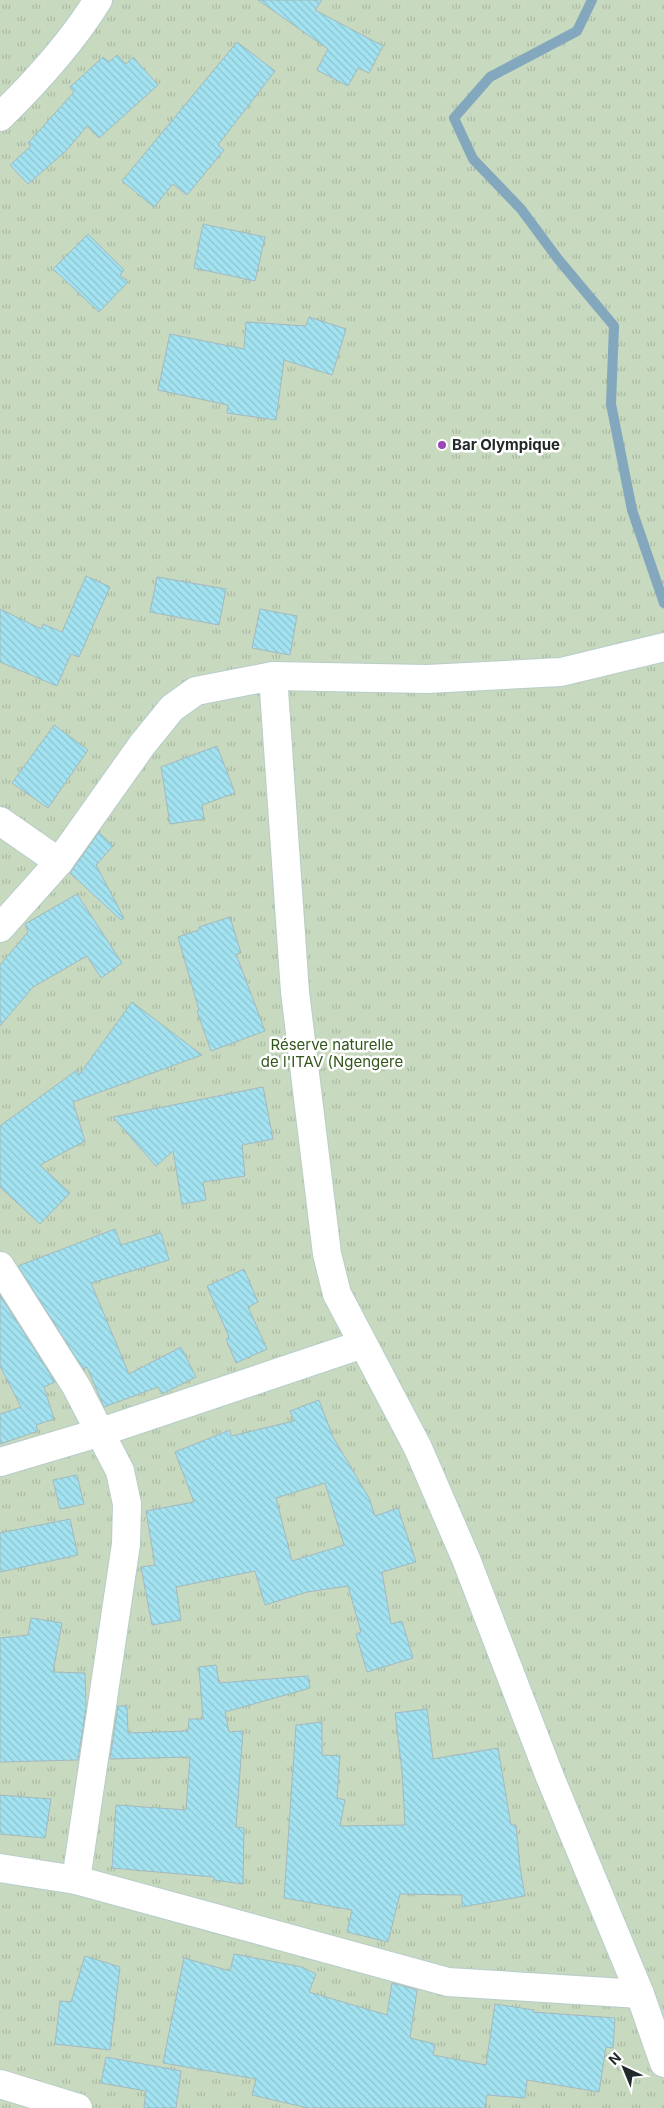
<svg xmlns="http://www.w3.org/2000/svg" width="664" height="2108" font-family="Inter,sans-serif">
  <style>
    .park { fill: url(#park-tufts) }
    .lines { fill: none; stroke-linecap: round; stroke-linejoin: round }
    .stream { stroke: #83a7bd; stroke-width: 10 }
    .building { fill: url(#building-back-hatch); stroke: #a4b9be; fill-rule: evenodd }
    .street-casing { stroke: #b7cdca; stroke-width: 30 }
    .street { stroke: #fff; stroke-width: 28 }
    .poi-dot { fill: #9b46b4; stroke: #fff; stroke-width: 2 }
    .labels { text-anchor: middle; stroke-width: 5; stroke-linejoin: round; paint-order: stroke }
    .poi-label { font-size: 15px; font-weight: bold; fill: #222a29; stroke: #fff; text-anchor: start }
    .park-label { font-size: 15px; fill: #32561a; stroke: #fff }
  </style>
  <defs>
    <pattern id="park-tufts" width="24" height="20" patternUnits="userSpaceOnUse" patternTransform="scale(1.25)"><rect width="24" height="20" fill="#c7d9be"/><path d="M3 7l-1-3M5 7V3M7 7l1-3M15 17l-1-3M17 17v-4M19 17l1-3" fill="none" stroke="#abbaa3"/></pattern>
    <pattern id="building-back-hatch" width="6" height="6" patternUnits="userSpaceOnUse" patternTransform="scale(1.25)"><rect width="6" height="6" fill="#a3e3f1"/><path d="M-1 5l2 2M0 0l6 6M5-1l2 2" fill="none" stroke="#8cc3cf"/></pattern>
  </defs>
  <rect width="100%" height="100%" fill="#e4faf7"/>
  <rect class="park" x="0" y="0" width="664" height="2108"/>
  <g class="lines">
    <path class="stream" d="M592 0 577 31 490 77 454 118 473 159 521 209 558 259 614 326 611 404 632 510 664 603"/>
  </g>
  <g class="building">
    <path d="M258 0H322L315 10 383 46 369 73 358 68 348 86 317 70 328 49Z"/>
    <path d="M237 42 275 71 218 145 224 150 187 195 173 184 154 207 122 181Z"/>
    <path d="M117 55 126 64 133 57 158 85 99 138 87 126 66 151 28 184 10 165 31 146 28 143 74 92 70 87 103 57 109 62Z"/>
    <path d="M203 224 265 237 255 281 194 268Z"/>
    <path d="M88 234 124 270 120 275 128 282 99 312 53 269Z"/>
    <path d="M309 317 346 329 332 375 284 360 276 420 227 413 228 405 158 390 170 334 244 349 246 322 306 326Z"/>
    <path d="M86 576 110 587 79 657 71 654 57 686 0 662V609L41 629 43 624 62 632Z"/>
    <path d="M157 577 226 589 219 625 150 612Z"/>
    <path d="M260 609 297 616 290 655 252 648Z"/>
    <path d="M54 725 88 750 48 808 12 783Z"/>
    <path d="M217 746 235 793 202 805 204 819 170 824 161 767Z"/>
    <path d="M99 832 113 846 96 865 124 918 121 920 70 873Z"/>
    <path d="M77 894 122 963 101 978 87 956 33 987 0 1026V965L28 932 25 924Z"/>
    <path d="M230 917 241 953 236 954 265 1031 211 1051 197 1011 199 1010 178 937 199 930V927Z"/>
    <path d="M132 1002 202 1055 73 1102 85 1141 40 1165 70 1193 40 1224 0 1187V1126L77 1070 79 1075Z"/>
    <path d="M263 1087 273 1139 242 1145 245 1176 203 1182 206 1200 182 1204 173 1151 156 1166 113 1117Z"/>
    <path d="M115 1229 121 1245 161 1233 169 1260 91 1283 129 1374 181 1347 196 1377 162 1394 158 1387 104 1407 87 1367 83 1369 18 1266Z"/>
    <path d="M244 1269 258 1302 248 1307 267 1349 236 1363 226 1339 229 1337 207 1286Z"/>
    <path d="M0 1295 55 1382 44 1387 54 1419 36 1425 38 1431 0 1444V1414L21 1407 0 1366Z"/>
    <path d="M319 1400 333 1437 369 1498 375 1516 398 1508 416 1562 382 1572 391 1624 402 1621 413 1658 367 1672 356 1634 361 1632 348 1586 307 1592 265 1605 255 1571 176 1587 181 1620 152 1625 141 1567 155 1565 146 1511 194 1502 175 1452 230 1430 231 1436 294 1421 290 1411ZM325 1483 344 1545 292 1561 276 1498Z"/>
    <path d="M77 1475 84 1504 60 1509 53 1480Z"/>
    <path d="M70 1519 78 1555 0 1572V1533Z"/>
    <path d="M31 1618 62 1623 53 1672 85 1673 86 1708 78 1760 0 1762V1638L28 1635Z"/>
    <path d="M216 1665 219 1683 308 1676 310 1688 225 1712 229 1732 243 1731 236 1827 244 1828 243 1884 214 1880V1877L112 1868 116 1805 186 1810 190 1757 110 1759 118 1706H127L128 1733 188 1731 189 1719H203L199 1667Z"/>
    <path d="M427 1709 433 1759 498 1748 511 1825H516L520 1867 525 1896 462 1907V1895L400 1894 388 1942 347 1932 352 1910 284 1898 296 1725 322 1722V1755L340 1756 337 1798 345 1800 340 1826 405 1825 402 1771 395 1713Z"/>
    <path d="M0 1795 51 1799 45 1838 0 1834Z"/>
    <path d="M234 1954 302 1967 316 1974 309 1992 387 2015 392 1983 417 1990 410 2038 435 2044 433 2055 486 2065 495 2004 534 2010 533 2012 615 2018 613 2048 606 2047 599 2092 527 2080 525 2098 487 2095 485 2108H308L252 2095 256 2079 163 2063 184 1958 230 1971Z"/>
    <path d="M85 1956 120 1967 110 2050 55 2044 60 2001 71 2002Z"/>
    <path d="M106 2057 181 2071 176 2108H144L146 2091 101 2083Z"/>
  </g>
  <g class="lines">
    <defs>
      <g id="street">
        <path d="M0 117C36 82 72 42 98 0"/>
        <path d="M273 676 295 992 327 1254 337 1294 418 1448 466 1559 550 1777 640 1994 664 2063"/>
        <path d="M0 821 59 862"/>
        <path d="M0 928 59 862 142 745 172 708 196 691 273 676 427 679 561 672 664 647"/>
        <path d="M0 1266 76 1386 120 1471 127 1504 126 1544 76 1880"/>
        <path d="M0 1462 101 1432 363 1344"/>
        <path d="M0 1868 76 1880 448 1982 640 1994"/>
        <path d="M0 2084 78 2108"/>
      </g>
    </defs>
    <use href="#street" class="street-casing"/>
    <use href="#street" class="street"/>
  </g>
  <circle class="poi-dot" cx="442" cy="445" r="5"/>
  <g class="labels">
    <g class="poi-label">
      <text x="452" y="450">Bar Olympique</text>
    </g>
    <g class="park-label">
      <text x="332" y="1050">Réserve naturelle<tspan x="332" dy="17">de l'ITAV (Ngengere</tspan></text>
    </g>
  </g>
  <g transform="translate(624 2068) rotate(316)" stroke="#ffffff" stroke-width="4" paint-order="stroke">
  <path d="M0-4L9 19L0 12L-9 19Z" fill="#222a29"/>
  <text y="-8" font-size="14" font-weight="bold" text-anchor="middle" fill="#222a29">N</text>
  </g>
</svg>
